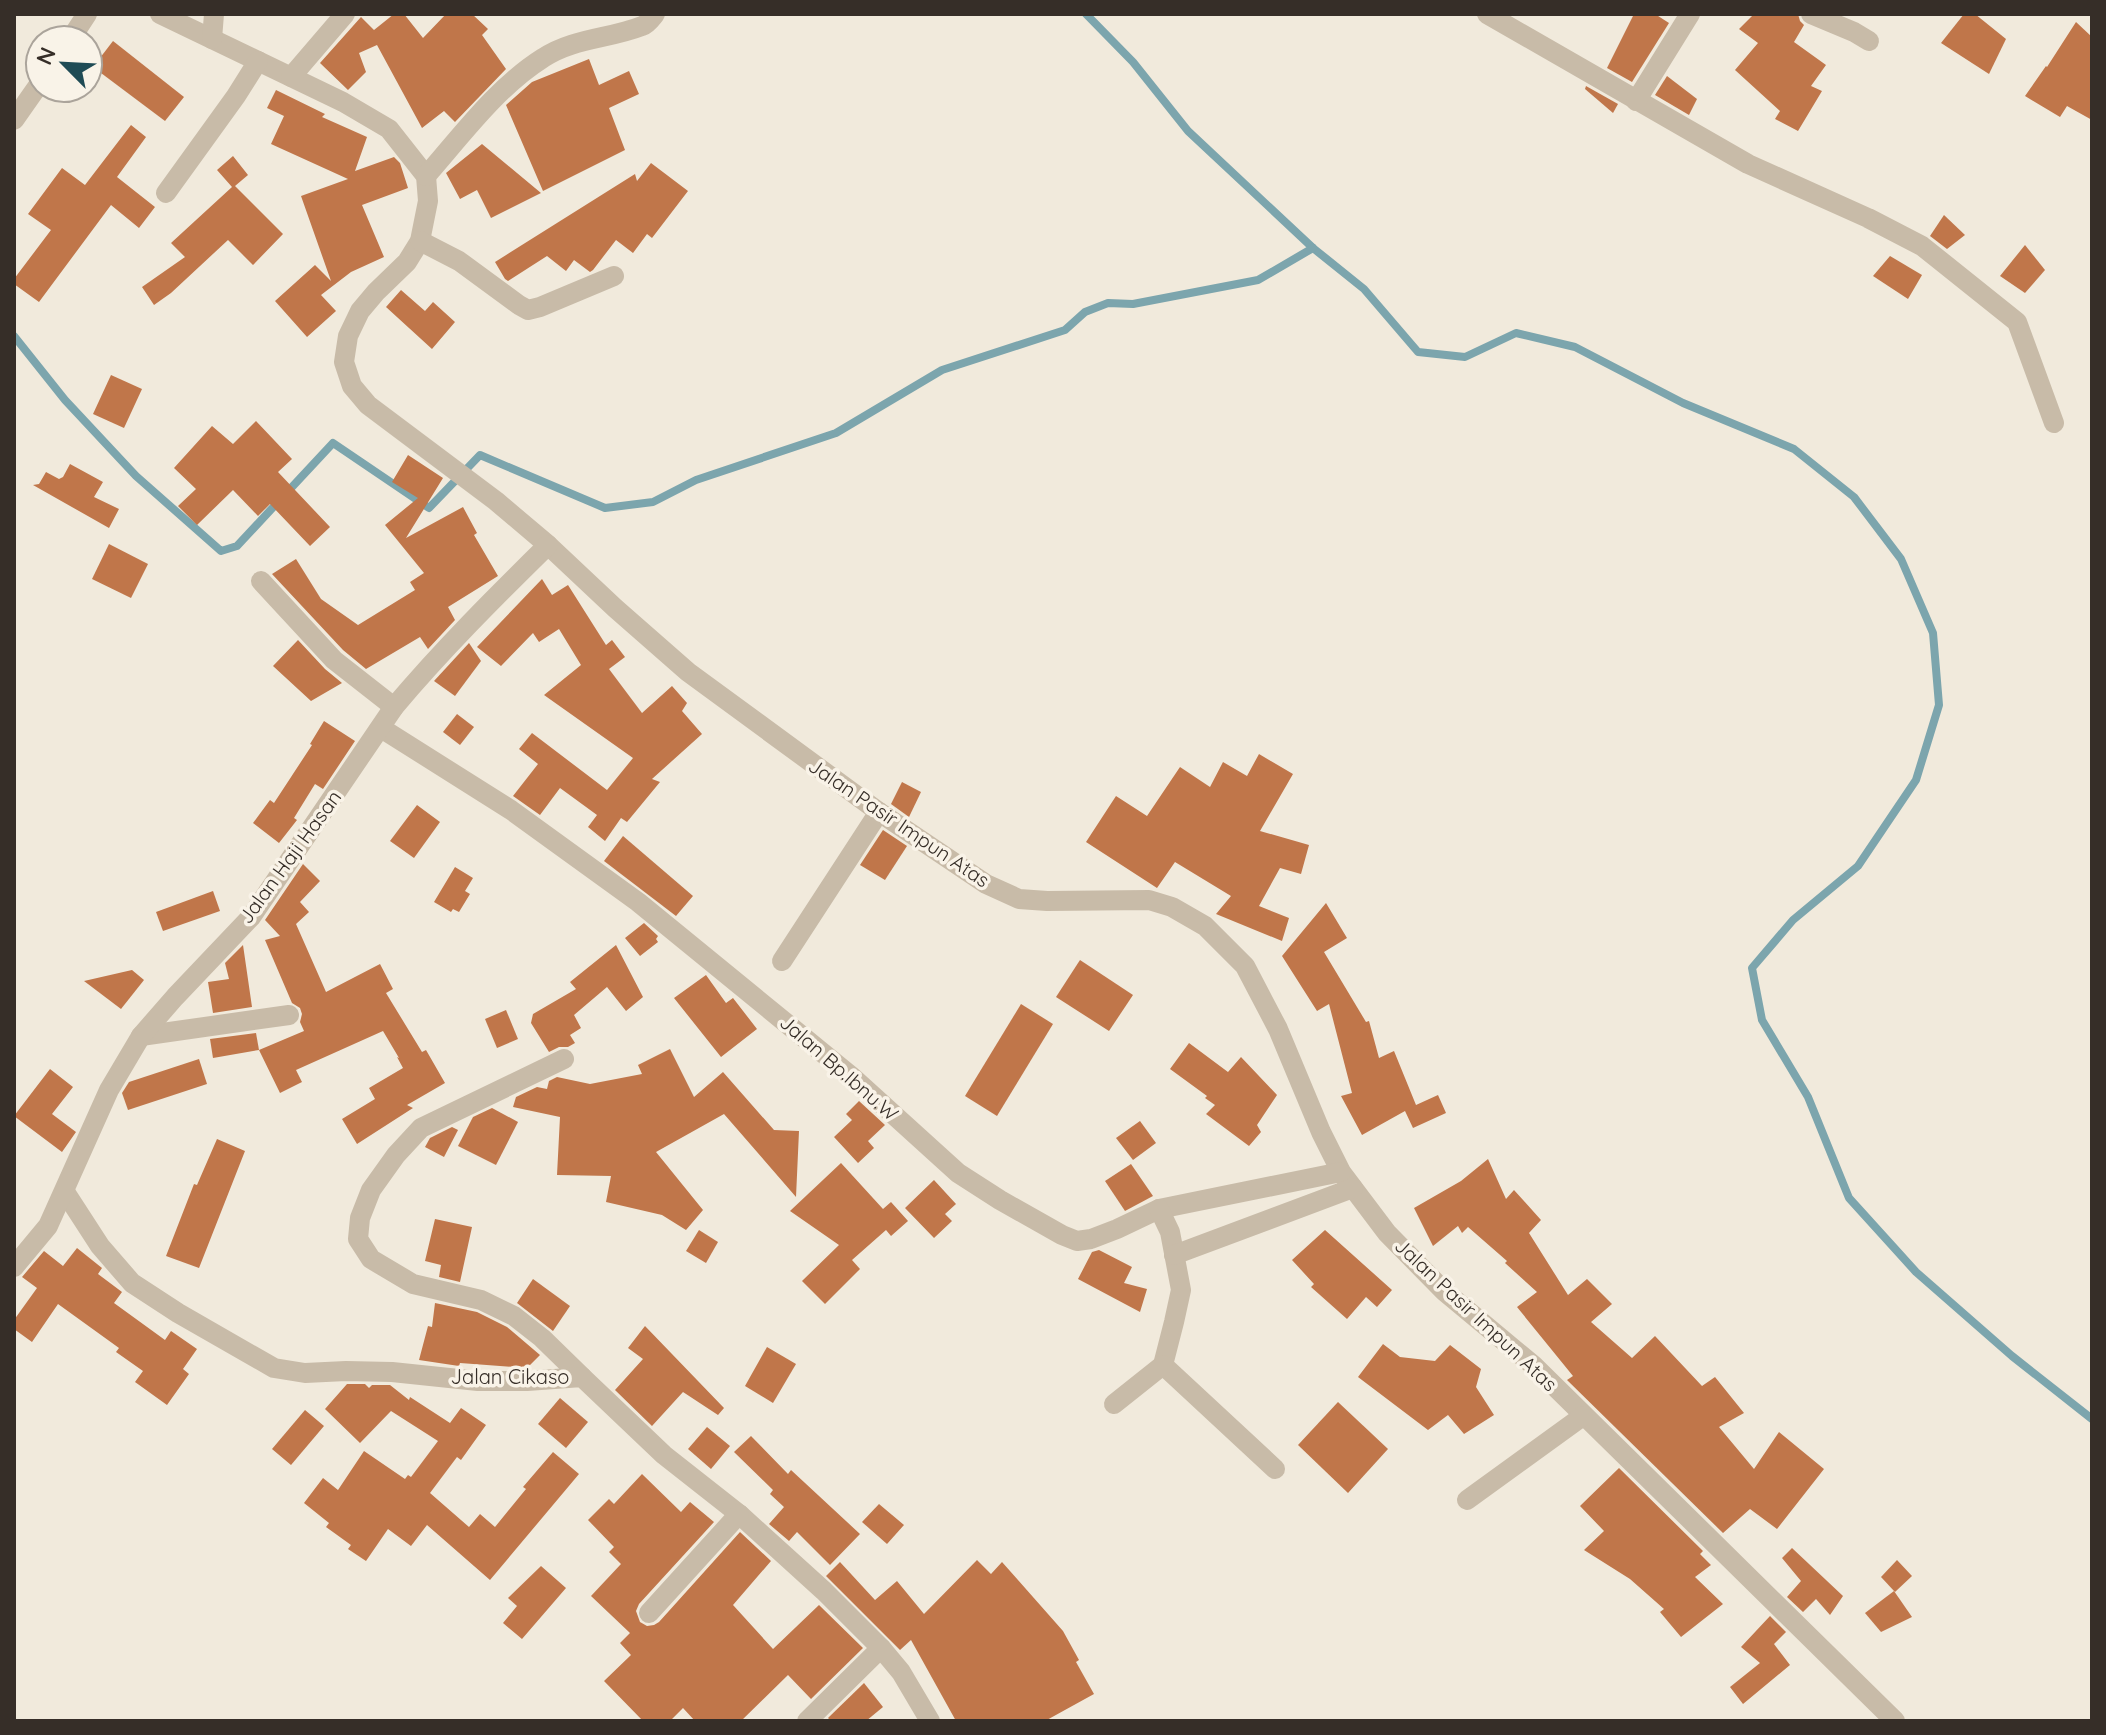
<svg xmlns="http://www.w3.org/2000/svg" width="2106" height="1735" font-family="Quicksand,sans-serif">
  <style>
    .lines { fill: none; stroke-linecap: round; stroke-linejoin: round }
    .stream { stroke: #7ca5ad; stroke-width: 8 }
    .building { fill: #c0764a }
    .minor { stroke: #c8bba8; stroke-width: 20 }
    .labels { text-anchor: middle; stroke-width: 7; stroke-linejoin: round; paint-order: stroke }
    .street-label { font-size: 20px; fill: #362e28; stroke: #f9f3e8 }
  </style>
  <rect width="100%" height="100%" fill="#f1eadc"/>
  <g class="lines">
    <g class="stream">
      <path d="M1086 14 1133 62 1188 131 1313 248 1364 289 1418 352 1465 357 1516 333 1575 347 1683 403 1794 449 1854 497 1901 559 1933 633 1939 705 1916 780 1858 866 1793 920 1752 968 1762 1020 1808 1097 1849 1198 1916 1272 2012 1356 2092 1419"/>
      <path d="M14 336 65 400 136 476 221 551 237 546 333 443 429 508 480 455 605 508 653 502 696 480 836 433 942 370 1065 330 1085 312 1108 303 1133 304 1258 280 1313 248"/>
    </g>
  </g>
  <g class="building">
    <path d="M394 14H404L423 38 446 14H472L488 29 482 35 506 69 455 122 444 111 422 128 377 45 359 53 366 72 348 90 320 63 361 17 374 30Z"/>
    <path d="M1634 14H1655L1669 23 1632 82 1607 68Z"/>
    <path d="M1754 14H1798L1800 21 1804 25 1794 42 1826 65 1811 86 1822 91 1798 131 1775 119 1780 111 1735 70 1758 43 1739 29Z"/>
    <path d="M1964 14H1975L2006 39 1989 74 1941 43Z"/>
    <path d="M2076 22 2092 37V120L2067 106 2060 117 2025 96 2046 66 2047 67Z"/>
    <path d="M113 41 184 97 165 121 93 67Z"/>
    <path d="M589 59 599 85 629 71 639 94 609 108 625 150 543 191 506 105 532 82Z"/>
    <path d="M1667 76 1697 99 1689 115 1655 95Z"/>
    <path d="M1586 86 1618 104 1613 113 1585 89Z"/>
    <path d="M276 90 325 114 322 117 367 137 355 171 394 157 400 163 408 188 362 205 384 257 351 272 321 295 336 311 307 337 275 301 315 265 331 281 301 196 348 179 271 144 284 116 267 108Z"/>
    <path d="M131 125 146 137 117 177 155 207 139 228 111 205 39 302 14 284V279L51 230 28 214 62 168 85 185Z"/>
    <path d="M482 144 541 193 491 218 477 190 460 199 446 173Z"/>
    <path d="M233 156 248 175 235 186 283 234 253 265 228 240 171 293 154 305 142 287 185 257 171 243 232 187 217 170Z"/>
    <path d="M651 163 688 191 652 238 647 234 633 253 616 240 593 270 590 272 574 260 566 271 547 256 508 281 505 279 495 262 635 174 637 181Z"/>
    <path d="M1944 215 1965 235 1947 249 1930 236Z"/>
    <path d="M2025 245 2045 270 2025 293 2000 276Z"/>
    <path d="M1890 256 1922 275 1908 299 1873 276Z"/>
    <path d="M401 290 425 311 433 302 455 322 432 349 386 307Z"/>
    <path d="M111 375 142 389 124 428 93 414Z"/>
    <path d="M256 421 292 459 278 472 330 527 310 546 270 504 258 516 233 490 197 525 178 506 196 489 174 468 212 426 233 444Z"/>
    <path d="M408 455 443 478 406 538 463 507 477 533 474 535 498 576 448 607 455 620 428 649 420 637 366 669 343 650 272 574 296 559 321 599 358 625 415 590 410 582 424 573 385 525 418 498 392 482Z"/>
    <path d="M70 464 103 482 94 497 119 509 109 528 33 485 39 484 46 472 59 479 63 477Z"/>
    <path d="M109 544 148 564 131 598 92 579Z"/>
    <path d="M542 579 552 595 568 585 606 645 612 640 625 657 609 669 642 713 672 686 687 703 682 711 702 734 652 779 660 782 627 822 621 818 605 841 588 827 597 815 560 788 540 815 513 796 538 764 519 749 532 733 607 790 633 758 544 695 581 665 559 629 539 642 533 633 501 666 477 647Z"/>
    <path d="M298 640 325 669 342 683 311 701 273 666Z"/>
    <path d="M469 643 481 661 455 696 434 681Z"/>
    <path d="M457 714 474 727 460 745 443 732Z"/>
    <path d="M324 721 355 741 323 789 315 784 294 818 297 820 279 843 253 823 270 800 274 803 312 745 310 744Z"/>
    <path d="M1259 754 1293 774 1260 831 1309 845 1301 874 1280 868 1259 906 1289 918 1282 941 1216 914 1231 896 1175 862 1157 888 1086 842 1116 796 1147 816 1180 767 1210 787 1223 762 1247 776Z"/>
    <path d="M902 782 921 792 909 817 891 804Z"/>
    <path d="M417 805 440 822 414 858 390 841Z"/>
    <path d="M883 830 907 846 885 880 860 865Z"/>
    <path d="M623 836 693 896 676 916 604 861Z"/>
    <path d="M303 864 320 881 300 902 309 912 296 924 326 992 380 964 393 989 386 993 422 1052 426 1050 445 1083 407 1105 413 1108 357 1144 342 1119 375 1099 369 1088 403 1068 397 1057 399 1058 383 1031 296 1070 302 1082 280 1093 259 1050 304 1031 300 1022 302 1014 300 1008 292 1003 265 940 280 936 265 920Z"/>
    <path d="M455 867 473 878 465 891 470 894 459 912 453 909 451 912 434 902Z"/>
    <path d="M213 891 220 911 163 931 156 912Z"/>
    <path d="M1326 903 1347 938 1324 952 1366 1022 1369 1021 1379 1058 1394 1051 1416 1105 1438 1095 1446 1113 1413 1128 1405 1111 1362 1135 1341 1096 1352 1093 1329 1004 1317 1011 1282 956Z"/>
    <path d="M644 923 658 936 656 939 658 942 640 956 625 938Z"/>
    <path d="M243 945 252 1007 213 1013 208 982 229 979 225 963Z"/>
    <path d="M616 945 643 997 626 1011 607 987 574 1015 581 1028 570 1035 575 1043 568 1047H559L549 1052 531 1023 533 1014 576 989 570 982Z"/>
    <path d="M1080 960 1133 995 1109 1031 1056 997Z"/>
    <path d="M132 970 144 980 121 1009 84 981Z"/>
    <path d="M706 975 726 1003 733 998 757 1029 721 1057 674 998Z"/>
    <path d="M1021 1004 1053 1024 997 1116 965 1096Z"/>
    <path d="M506 1010 518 1039 497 1048 485 1019Z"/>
    <path d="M256 1033 259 1050 213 1058 210 1039Z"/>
    <path d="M1189 1043 1228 1072 1241 1057 1277 1095 1257 1125 1261 1132 1249 1146 1206 1114 1215 1105 1205 1098 1207 1096 1170 1069Z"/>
    <path d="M670 1049 694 1097 723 1072 774 1130 799 1131 796 1197 724 1114 656 1152 703 1210 686 1230 662 1215 606 1202 611 1176 557 1175 560 1117 513 1107 516 1097 537 1087 547 1089 549 1081 557 1077 590 1084 642 1074 638 1065Z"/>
    <path d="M199 1059 207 1084 128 1110 122 1093 129 1082Z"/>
    <path d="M50 1069 73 1087 52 1114 76 1132 62 1152 14 1116Z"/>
    <path d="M859 1101 885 1125 868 1141 874 1148 858 1163 834 1137 852 1120 846 1114Z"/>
    <path d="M492 1108 518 1122 496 1165 458 1146 473 1117Z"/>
    <path d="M1140 1121 1156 1143 1133 1160 1116 1138Z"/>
    <path d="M452 1127 458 1130 444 1157 425 1147 430 1138Z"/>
    <path d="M217 1139 245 1151 199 1268 166 1256 194 1184 197 1185Z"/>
    <path d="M1488 1159 1506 1199 1514 1190 1541 1220 1529 1233 1568 1295 1587 1279 1612 1304 1591 1322 1632 1358 1655 1336 1702 1386 1715 1377 1744 1413 1719 1427 1754 1469 1779 1432 1824 1469 1777 1529 1750 1509 1723 1533 1567 1380 1573 1376 1517 1307 1537 1292 1505 1263 1507 1261 1468 1227 1462 1233 1458 1226 1433 1246 1414 1208 1461 1181Z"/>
    <path d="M841 1163 883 1209 891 1202 908 1221 891 1236 886 1230 852 1260 860 1269 825 1304 802 1281 839 1245 790 1211Z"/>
    <path d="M1131 1164 1153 1196 1125 1211 1105 1181Z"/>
    <path d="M934 1180 956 1204 945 1214 952 1221 934 1238 905 1208Z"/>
    <path d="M435 1219 472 1227 460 1282 439 1277 441 1265 425 1261Z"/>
    <path d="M699 1230 718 1242 706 1263 686 1251Z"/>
    <path d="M1325 1230 1392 1290 1377 1307 1366 1297 1347 1319 1311 1287 1314 1284 1292 1260Z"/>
    <path d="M77 1248 102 1268 98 1274 122 1292 114 1303 165 1340 171 1331 197 1349 183 1369 189 1374 167 1405 135 1382 143 1371 116 1352 119 1348 58 1304 32 1342 14 1329V1320L37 1288 22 1277 44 1251 63 1266Z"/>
    <path d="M1099 1250 1132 1267 1124 1283 1147 1289 1140 1312 1078 1279 1092 1252Z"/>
    <path d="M533 1279 570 1306 553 1331 517 1303Z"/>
    <path d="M435 1303 477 1312 507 1327 540 1355 527 1368 460 1363 459 1366 419 1360 428 1326 432 1327Z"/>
    <path d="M645 1326 724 1408 718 1415 683 1392 652 1426 615 1390 643 1359 628 1348Z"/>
    <path d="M1383 1344 1400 1357 1435 1361 1450 1345 1481 1369 1476 1387 1494 1415 1464 1434 1448 1415 1428 1430 1358 1377Z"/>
    <path d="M767 1347 796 1364 773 1403 745 1386Z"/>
    <path d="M347 1384H365L369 1388 372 1385H390L409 1400 410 1397 450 1423 461 1408 486 1425 461 1460 457 1457 430 1493 469 1527 480 1514 495 1527 526 1489 523 1487 553 1452 579 1474 490 1580 427 1525 411 1546 388 1529 366 1561 348 1549 351 1545 326 1527 329 1523 304 1503 323 1478 338 1490 364 1451 405 1479 408 1475 411 1477 438 1441 391 1411 360 1443 325 1409Z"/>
    <path d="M560 1398 588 1422 566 1448 538 1424Z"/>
    <path d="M1338 1402 1388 1449 1348 1493 1298 1445Z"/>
    <path d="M305 1410 324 1426 291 1465 272 1449Z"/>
    <path d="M707 1427 730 1446 711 1469 688 1449Z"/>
    <path d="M751 1436 788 1474 791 1470 860 1534 830 1565 797 1532 789 1541 769 1524 784 1507 770 1494 773 1490 734 1452Z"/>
    <path d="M1619 1468 1703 1551 1700 1554 1711 1565 1695 1577 1723 1604 1681 1637 1660 1612 1664 1609 1630 1579 1584 1550 1604 1531 1580 1506Z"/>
    <path d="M642 1474 681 1512 690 1502 714 1522 639 1604 636 1611 640 1622 647 1626 654 1625 659 1622 740 1532 771 1561 733 1605 773 1649 819 1605 863 1648 811 1699 788 1675 741 1721H695L683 1708 670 1721H643L604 1681 631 1655 620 1643 630 1633 591 1596 621 1564 609 1552 614 1547 588 1520 609 1499 614 1504Z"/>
    <path d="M879 1504 904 1525 887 1544 862 1522Z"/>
    <path d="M1792 1548 1843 1596 1830 1615 1816 1599 1803 1612 1787 1597 1801 1581 1782 1558Z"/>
    <path d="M977 1560 991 1574 1002 1562 1063 1631 1079 1660 1076 1662 1094 1694 1045 1721H956L911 1640 900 1650 826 1576 840 1562 875 1600 897 1581 924 1614Z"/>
    <path d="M1897 1560 1912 1576 1895 1592 1881 1577Z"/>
    <path d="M541 1566 566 1588 522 1639 503 1623 517 1606 508 1598Z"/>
    <path d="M1894 1591 1912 1617 1881 1632 1865 1613Z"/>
    <path d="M1770 1616 1786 1632 1774 1644 1790 1665 1743 1704 1730 1687 1760 1663 1741 1647Z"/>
    <path d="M864 1683 883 1707 866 1721H831L828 1718Z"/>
  </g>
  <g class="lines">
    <g class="minor">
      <path d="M160 14 343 102 389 129 426 176 428 201 420 241 407 262 376 292 360 311 348 336 344 362 352 386 368 405 496 501 548 545 615 608 688 672 879 812 986 884 1019 899 1047 901 1149 900 1172 907 1205 926 1245 966 1278 1029 1321 1132 1341 1172 1387 1233 1444 1291 1533 1365 1895 1721"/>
      <path d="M1487 14 1748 164 1868 218 1922 246 2017 322 2054 423"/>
      <path d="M1811 14 1854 32 1869 41"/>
      <path d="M212 39 214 14"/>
      <path d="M70 40 87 14"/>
      <path d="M291 77 345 14"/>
      <path d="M1636 101 1690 14"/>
      <path d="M14 120 40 83"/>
      <path d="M426 176C462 135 497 87 543 58 573 38 609 39 642 26 648 24 651 19 655 14"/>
      <path d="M166 193 236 96 258 61"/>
      <path d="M420 241 459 261 519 305 528 310 540 307 614 276"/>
      <path d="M261 581 334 660 394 707"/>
      <path d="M381 728 511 810 638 902 851 1076 958 1173 1000 1200 1062 1235 1077 1241 1091 1239 1117 1229 1159 1209 1341 1172"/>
      <path d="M782 961 879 812"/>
      <path d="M141 1036 289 1015"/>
      <path d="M564 1059 421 1128 396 1155 371 1190 360 1218 358 1239 371 1259 413 1284 481 1300 514 1316 542 1338 582 1377"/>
      <path d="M65 1192 100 1246 132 1283 178 1313 274 1368 305 1373 346 1371 392 1372 478 1381H527L582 1377 664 1455 739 1514 824 1591 881 1648 901 1672 930 1721"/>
      <path d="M1159 1209 1170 1232 1181 1290 1174 1322 1163 1365 1275 1469"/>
      <path d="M1174 1255 1353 1188"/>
      <path d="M14 1267 48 1226 109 1090 141 1036 175 997 251 917 394 707C442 650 495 597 548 545"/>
      <path d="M1114 1404 1163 1365"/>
      <path d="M1467 1500 1583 1416"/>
      <path d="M649 1613 739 1514"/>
      <path d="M807 1721 881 1648"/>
    </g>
  </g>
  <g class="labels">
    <g class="street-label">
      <text transform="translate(899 823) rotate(34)" y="7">Jalan Pasir Impun Atas</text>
      <text transform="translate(290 857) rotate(-54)" y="7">Jalan Haji Hasan</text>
      <text transform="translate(839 1068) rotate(41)" y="7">Jalan Bp.Ibnu.W</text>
      <text transform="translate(1476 1315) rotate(43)" y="7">Jalan Pasir Impun Atas</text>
      <text x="510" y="1384">Jalan Cikaso</text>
    </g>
  </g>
  <rect width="2106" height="1735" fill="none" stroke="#362e28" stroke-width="32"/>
  <g transform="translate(64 64) rotate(294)"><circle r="38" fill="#f9f3e8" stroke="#aba49b" stroke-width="2"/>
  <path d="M0-6L14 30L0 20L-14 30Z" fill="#1f4b55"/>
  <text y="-12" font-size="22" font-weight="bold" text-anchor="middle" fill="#362e28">N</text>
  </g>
</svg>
